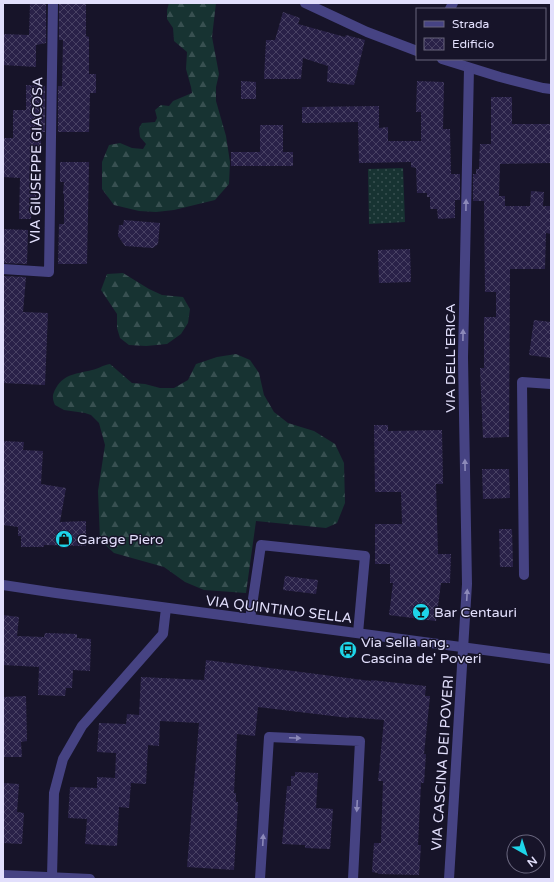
<svg xmlns="http://www.w3.org/2000/svg" width="554" height="882" font-family="'Varela Round',sans-serif">
  <style>
    .forest { fill: url(#forest-firs) }
    .garden { fill: url(#garden-dots) }
    .building { fill: url(#building-cross-hatch) }
    .lines { fill: none; stroke-linecap: round; stroke-linejoin: round }
    .minor { stroke: #464383; stroke-width: 10 }
    .oneway { fill: #8c89b9 }
    .labels { text-anchor: middle; stroke-width: 3; stroke-linejoin: round; paint-order: stroke }
    .street-label { font-size: 14px; fill: #e2dffc; stroke: #171429 }
    .poi-label { font-size: 14px; fill: #e2dffc; stroke: #171429; text-anchor: start }
  </style>
  <defs>
    <pattern id="forest-firs" width="22" height="20" patternUnits="userSpaceOnUse"><rect width="22" height="20" fill="#173332"/><path d="M5 1l3.5 6h-7zM16 11l3.5 6h-7z" fill="#385051"/></pattern>
    <pattern id="garden-dots" width="8" height="8" patternUnits="userSpaceOnUse"><rect width="8" height="8" fill="#173332"/><path d="M2 2h.1M6 6h.1" fill="none" stroke="#385051" stroke-width="1.8" stroke-linecap="round"/></pattern>
    <pattern id="building-cross-hatch" width="8" height="8" patternUnits="userSpaceOnUse"><rect width="8" height="8" fill="#292148"/><path d="M0 0l8 8M0 8l8-8" fill="none" stroke="#484163"/></pattern>
  </defs>
  <rect width="100%" height="100%" fill="#171429"/>
  <g class="forest">
    <path d="M169 3H216L212 37 219 74 216 87V101L226 136 230 162 229 184 215 200 174 210 156 212 139 211 114 205 102 189V162L109 145 120 143 132 148 143 149 146 144 140 137 139 128 142 123 155 122 157 118 155 110 161 105 169 106 173 101 192 93 191 87 186 69 187 52 174 41 173 28 167 19V10Z"/>
    <path d="M123 273 149 289 162 295 183 297 190 309 188 323 181 334 167 344 146 346 129 345 120 338 117 328V314L101 290 107 274Z"/>
    <path d="M236 354 250 360 259 373 264 395 274 412 288 423 314 431 335 444 344 463 345 503 337 523 326 528 256 521 246 593 204 590 185 582 164 567 114 553 100 540 98 491 105 445 99 423 91 415 85 413 64 410 55 405C52 398 52 395 56 388 65 373 77 374 92 370 98 369 103 365 110 364L132 383 145 384 160 388H174L188 380 196 364 217 357Z"/>
  </g>
  <path class="garden" d="M403 168 405 222 369 224 368 169Z"/>
  <g class="building">
    <path d="M30 3H46V43L36 45V67L3 65V34L29 35Z"/>
    <path d="M59 3H86V36L89 37V74H96V93H90L89 132H58V86H62L63 40H59Z"/>
    <path d="M283 12 300 18 298 24 345 37 346 35 365 40 354 85 327 82 328 66 303 58 301 79H264L266 40H275Z"/>
    <path d="M241 81 256 82V99H241Z"/>
    <path d="M417 81 444 82 443 129H450L451 174H460V200H455V218L438 219 437 209H430V197H427V193H417L416 168 411 167V162L359 163 358 122 302 123V107L379 106V128L388 127V141H421V112H416Z"/>
    <path d="M26 85 45 86V132H41V148L33 147 32 185H37L36 198H32L31 219H19L20 178 3 177V138H13V110H26Z"/>
    <path d="M491 97H512V124H551V163L500 164 499 196H505V206H530L531 191 544 192 543 206H551V234L546 233 545 269H510L509 437 483 438 480 368H484V317H496V292H485L484 201H473V174H476V169H479L480 144H491Z"/>
    <path d="M260 125H283V152H293V166H231V152H260Z"/>
    <path d="M60 162H89L87 264H58L59 224H64V194H63L64 182H60Z"/>
    <path d="M124 220 160 223 158 244 153 248 125 246 118 236 119 225H123Z"/>
    <path d="M3 229 28 230 27 264 3 263Z"/>
    <path d="M410 249 411 282 379 283 378 250Z"/>
    <path d="M3 276 26 277 23 312 48 313 45 385 3 383Z"/>
    <path d="M534 320 551 322V358L529 355Z"/>
    <path d="M374 425H388V431L442 430 443 484H436L438 554H451L450 583H441L436 621 389 615 393 583H390V564H375V524H402L401 492H375Z"/>
    <path d="M3 441 24 442 23 450 43 451 41 484 66 488 60 522 86 521V546L44 545V547H21V536H18V527L3 525Z"/>
    <path d="M482 469H509L510 498 483 499Z"/>
    <path d="M499 529H512L513 567H500Z"/>
    <path d="M285 576 318 580 316 594 283 590Z"/>
    <path d="M3 615 19 617 17 636 44 637 45 633 77 634V638L91 639 90 671 73 670 72 688H66L65 696 38 695 39 667 3 665Z"/>
    <path d="M206 660 371 681V680L426 686 425 696H430L424 754H426L424 783H421L418 845H421L419 875 378 874V873L372 872 374 843H381L383 781H378L384 720 349 717V718L258 707 255 736 237 734 234 793H236V802H238L234 870 187 867 199 723 160 721 159 746 148 745 146 784 131 783 129 808 119 807 117 846 85 844 87 819 68 818 70 787 97 788V777L115 778 116 753 97 752 99 723 126 724 127 714 139 715 141 677 204 680Z"/>
    <path d="M26 696 27 741 21 742 22 757H3V697Z"/>
    <path d="M295 772 318 773 316 808 333 809 330 849 305 848V845L282 844 287 786H291V776H295Z"/>
    <path d="M3 783 19 784 17 812 24 813 22 844 3 843Z"/>
  </g>
  <g class="lines">
    <g class="minor">
      <path d="M305 3 367 32 417 51"/>
      <path d="M450 9 453 3"/>
      <path d="M442 59 500 77 543 88 551 89"/>
      <path d="M3 269 49 272 53 3"/>
      <path d="M524 575 522 382 551 384"/>
      <path d="M3 585 56 593 551 659"/>
      <path d="M250 619 261 545 365 556 358 633"/>
      <path d="M3 875 90 879"/>
      <path d="M52 877 54 793 63 759 82 726 163 634 166 608"/>
      <path d="M260 879 269 737 360 741 353 879"/>
      <path d="M449 879 467 584 463 357 469 68"/>
    </g>
  </g>
  <defs><path id="oneway-solid" d="M-6-.8H1V-3.2L6.5 0L1 3.2V.8H-6Z"/></defs>
  <g class="oneway">
    <use href="#oneway-solid" transform="translate(466 205) rotate(-89)"/>
    <use href="#oneway-solid" transform="translate(463 335) rotate(-89)"/>
    <use href="#oneway-solid" transform="translate(465 465) rotate(-91)"/>
    <use href="#oneway-solid" transform="translate(467 595) rotate(-87)"/>
    <use href="#oneway-solid" transform="translate(295 738) rotate(3)"/>
    <use href="#oneway-solid" transform="translate(357 806) rotate(93)"/>
    <use href="#oneway-solid" transform="translate(263 840) rotate(-87)"/>
  </g>
  <defs>
    <symbol id="shop-disc" viewBox="-11 -11 22 22"><circle r="9.5" fill="#1ed5e9" stroke="#171429"/><path d="M-5-2.5h2.3a2.7 3.5 0 0 1 5.4 0H5L5.5 6h-11ZM-1.5-2.5h3a1.5 2.3 0 0 0-3 0Z" fill="#111"/></symbol>
    <symbol id="bar-disc" viewBox="-11 -11 22 22"><circle r="9.5" fill="#1ed5e9" stroke="#171429"/><path d="M-6-5H6L.8 .8V4.5H3.5V6h-7V4.5H-.8V.8Z" fill="#111"/></symbol>
    <symbol id="bus-disc" viewBox="-11 -11 22 22"><circle r="9.5" fill="#1ed5e9" stroke="#171429"/><path d="M-5-6H5V4H4V6H2V4H-2V6H-4V4H-5ZM-3.5-4V0h7V-4ZM-3.5 1.2v1.5H-2V1.2ZM2 1.2v1.5H3.5V1.2Z" fill="#111"/></symbol>
  </defs>
  <g fill-rule="evenodd">
    <use href="#shop-disc" x="54" y="529" width="20" height="20"/>
    <use href="#bar-disc" x="411" y="602" width="20" height="20"/>
    <use href="#bus-disc" x="338" y="640" width="20" height="20"/>
  </g>
  <g class="labels">
    <g class="street-label">
      <text transform="translate(36 160) rotate(-89)" y="5">VIA GIUSEPPE GIACOSA</text>
      <text transform="translate(450 358) rotate(-90)" y="5">VIA DELL'ERICA</text>
      <text transform="translate(279 609) rotate(7)" y="5">VIA QUINTINO SELLA</text>
      <text transform="translate(442 763) rotate(-86)" y="5">VIA CASCINA DEI POVERI</text>
    </g>
    <g class="poi-label">
      <text x="77" y="544">Garage Piero</text>
      <text x="434" y="617">Bar Centauri</text>
      <text x="361" y="647">Via Sella ang.<tspan x="361" dy="16">Cascina de' Poveri</tspan></text>
    </g>
  </g>
  <rect width="554" height="882" fill="none" stroke="#e2dffc" stroke-width="8"/>
  <rect x="416" y="8" width="130" height="52" fill="#171429" stroke="#68657d"/>
  <rect x="424" y="21" width="20" height="6" fill="#464383" stroke="#68657d"/>
  <text x="452" y="28" font-size="12" fill="#e2dffc">Strada</text>
  <rect x="424" y="38" width="20" height="12" fill="url(#building-cross-hatch)" stroke="#68657d"/>
  <text x="452" y="48" font-size="12" fill="#e2dffc">Edificio</text>
  <g transform="translate(526 854) rotate(141)"><circle r="19" fill="#171429" stroke="#68657d"/>
  <path d="M0-3L7 15L0 10L-7 15Z" fill="#1ed5e9"/>
  <text y="-6" font-size="11" font-weight="bold" text-anchor="middle" fill="#e2dffc">N</text>
  </g>
</svg>
